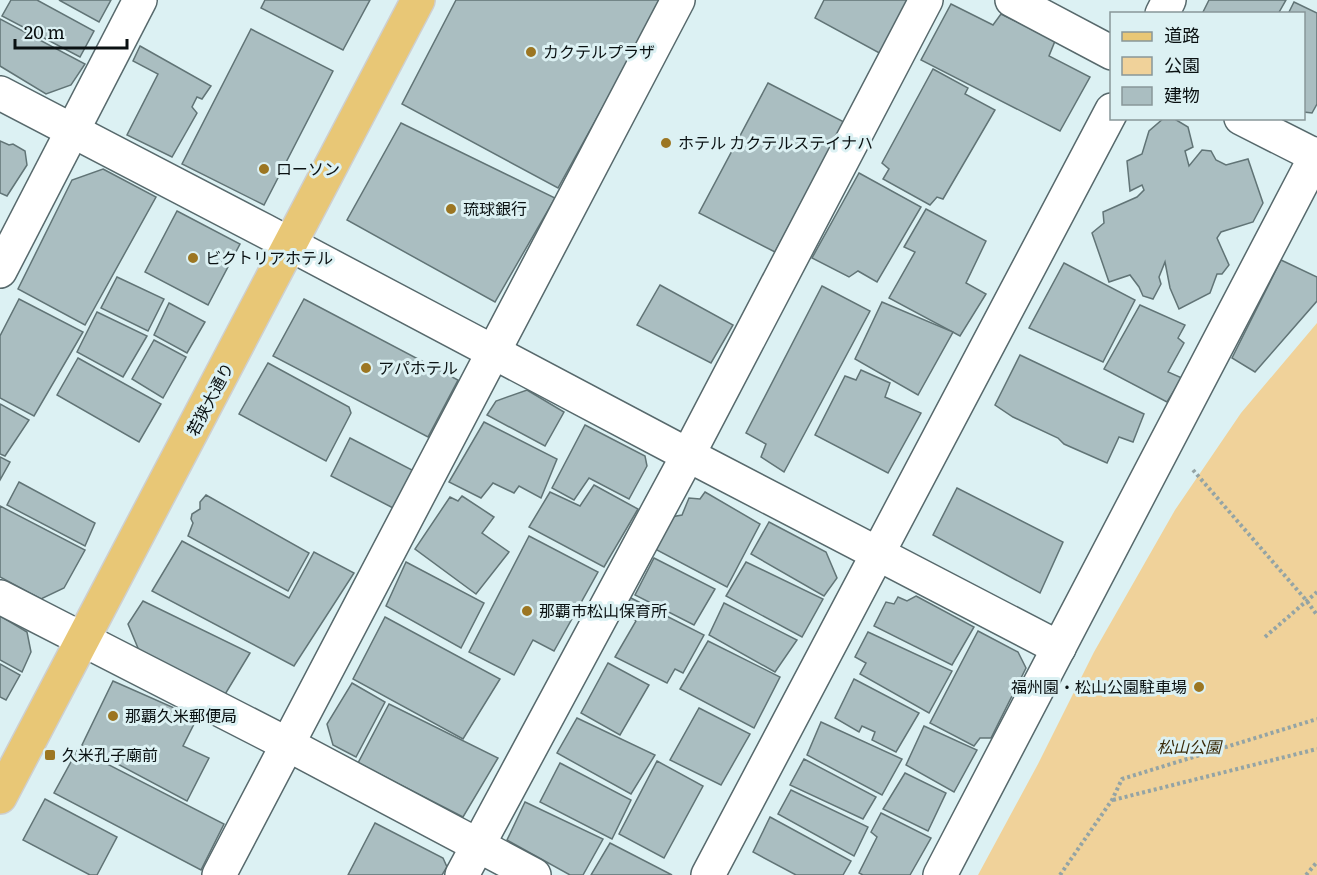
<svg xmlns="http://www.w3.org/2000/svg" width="1317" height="875" font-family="Literata,'Noto Sans JP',serif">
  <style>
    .green { fill: #f0d29a }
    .building { fill: #aabec1; stroke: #617476; stroke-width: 1.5 }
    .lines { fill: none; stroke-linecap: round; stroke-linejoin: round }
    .minor-casing { stroke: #57696c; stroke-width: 36 }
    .major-casing { stroke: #cecfd0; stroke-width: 36 }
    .path { stroke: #94a4a5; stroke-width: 4; stroke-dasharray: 3 3; stroke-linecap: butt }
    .minor { stroke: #fff; stroke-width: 33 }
    .major { stroke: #e8c776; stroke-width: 33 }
    .poi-dot { fill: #9c7622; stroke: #dcf1f3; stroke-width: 2 }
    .labels { text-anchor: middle; stroke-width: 6; stroke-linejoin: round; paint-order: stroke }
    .poi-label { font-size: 16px; fill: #0a1112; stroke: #dcf1f3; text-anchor: start }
    .street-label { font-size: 16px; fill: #0a1112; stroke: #dcf1f3 }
    .park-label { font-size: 16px; font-style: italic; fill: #392a09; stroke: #dcf1f3 }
  </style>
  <rect width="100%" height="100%" fill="#dcf1f3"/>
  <path class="green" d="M1317 323V875H978L1038 764 1094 652 1175 510 1241 413Z"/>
  <g class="building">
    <path d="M11 0H37L94 31 80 57 2 16Z"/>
    <path d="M59 0H111L99 22Z"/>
    <path d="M265 0H370L343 50 261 8Z"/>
    <path d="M456 0H662L558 188 402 104Z"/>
    <path d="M824 0H912L883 55 815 18Z"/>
    <path d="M1209 0H1286L1278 14H1202Z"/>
    <path d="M1294 2 1317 13V104L1312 113 1304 112V14H1288Z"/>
    <path d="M951 4 993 25 1001 14 1055 41 1049 56 1090 77 1060 131 921 60Z"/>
    <path d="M0 19 85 64 71 85 46 94 0 66Z"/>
    <path d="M251 29 333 71 264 205 182 164Z"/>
    <path d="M140 46 211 86 202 99 197 97 192 107 197 113 172 157 127 135 158 74 133 61Z"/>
    <path d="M933 69 968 88 965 94 995 110 943 199 937 197 930 205 883 179 889 169 882 163Z"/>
    <path d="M768 83 844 122 775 252 699 213Z"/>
    <path d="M1164 118H1173L1188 127 1193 147 1185 151 1189 166 1202 150 1211 151 1216 160 1226 165 1248 159 1263 203 1253 222 1221 232 1217 238 1229 265 1222 274H1217L1210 293 1179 309 1170 288 1165 262 1159 277 1161 284 1153 299 1143 296 1139 287 1130 275 1109 282 1092 233 1104 223 1103 212 1137 197 1144 190 1142 185 1130 191 1127 161 1142 154 1149 131Z"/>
    <path d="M401 123 555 198 495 302 347 220Z"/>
    <path d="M0 141 9 145 13 144 25 151 27 165 7 196 0 193Z"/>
    <path d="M103 169 156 197 85 325 18 289 72 180Z"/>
    <path d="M859 173 921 207 877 282 858 271 849 277 812 258Z"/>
    <path d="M926 209 986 241 966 283 986 294 960 336 889 298 915 252 904 247Z"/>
    <path d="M177 211 240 244 208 305 145 272Z"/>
    <path d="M1281 260 1317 277V301L1255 372 1232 358Z"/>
    <path d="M1064 263 1135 300 1103 362 1029 328Z"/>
    <path d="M117 277 164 299 148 331 101 308Z"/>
    <path d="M660 285 733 325 711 363 637 325Z"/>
    <path d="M822 286 870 311 784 472 761 457 766 444 746 433Z"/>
    <path d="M19 299 83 332 34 416 0 398V336Z"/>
    <path d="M304 299 458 380 428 437 273 356Z"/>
    <path d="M882 302 953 332 918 395 855 359Z"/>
    <path d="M169 303 205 322 187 353 154 335Z"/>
    <path d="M1140 305 1185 325 1178 338 1184 343 1168 372 1182 378 1167 402 1104 369Z"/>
    <path d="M97 312 147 336 123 377 77 352Z"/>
    <path d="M154 340 186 357 163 398 132 379Z"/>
    <path d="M1020 355 1144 414 1133 442 1119 437 1107 463 1064 444 1058 438 1013 417 995 405Z"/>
    <path d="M78 358 161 404 139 442 57 395Z"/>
    <path d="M268 363 349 407 351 413 326 461 239 414Z"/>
    <path d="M861 370 890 383 885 397 921 413 888 473 815 435 845 376 856 380Z"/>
    <path d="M527 390 564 412 545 446 487 415 496 401Z"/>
    <path d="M0 404 29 420 5 456 0 454Z"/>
    <path d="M484 422 557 459 541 498 519 486 514 493 493 483 481 498 449 482Z"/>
    <path d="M585 425 645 456 647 466 629 499 589 478 574 500 552 488Z"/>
    <path d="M350 438 414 471 395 509 331 476Z"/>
    <path d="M0 457 10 462 0 480Z"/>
    <path d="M19 482 95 523 85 546 7 505Z"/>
    <path d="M594 485 638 509 604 567 529 527 550 492 580 506Z"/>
    <path d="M957 488 1063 542 1040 593 933 535Z"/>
    <path d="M705 492 760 524 727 587 655 549 671 517 682 515 689 498 700 499Z"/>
    <path d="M206 495 309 553 288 591 188 536 193 523 191 519 192 514 200 509V502Z"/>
    <path d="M462 496 494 517 482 533 509 552 476 594 415 549 450 497 458 501Z"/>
    <path d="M0 506 85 550 64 588 41 599 0 577Z"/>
    <path d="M769 522 826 552 837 578 824 596 751 554Z"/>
    <path d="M529 536 598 572 554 651 533 640 514 675 469 652Z"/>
    <path d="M182 541 289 598 314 552 354 573 294 666 152 591Z"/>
    <path d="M654 558 715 589 694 625 635 595Z"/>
    <path d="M406 562 484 603 461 648 386 606Z"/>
    <path d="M746 562 823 599 802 637 726 596Z"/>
    <path d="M916 596 974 627 952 665 874 626 886 602 894 604 898 597 907 601Z"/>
    <path d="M629 597 704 635 683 673 675 669 667 683 615 657 636 621 624 613Z"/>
    <path d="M143 601 250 653 224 696 140 653 128 624Z"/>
    <path d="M724 603 797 640 775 672 709 635Z"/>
    <path d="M0 616 27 632 31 652 22 672 0 660Z"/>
    <path d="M385 617 500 679 463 739 353 679Z"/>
    <path d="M978 631 1018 652 1026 668 991 738H980L974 746 930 723Z"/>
    <path d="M868 632 952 671 929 713 860 674 866 663 855 657Z"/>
    <path d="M708 641 780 677 754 728 680 689Z"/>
    <path d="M608 663 649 685 620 735 581 713Z"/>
    <path d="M0 664 20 675 6 700 0 697Z"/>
    <path d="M854 679 919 713 896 752 872 740 875 732 862 726 859 732 835 718Z"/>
    <path d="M113 681 197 718 183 746 209 758 187 801 82 745Z"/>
    <path d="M352 683 385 702 356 757 333 745 327 724Z"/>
    <path d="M389 704 498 758 463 817 358 763Z"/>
    <path d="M699 708 750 734 721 785 670 760Z"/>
    <path d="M577 718 655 755 631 794 557 753Z"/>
    <path d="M821 722 902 759 882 795 807 755Z"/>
    <path d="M924 726 977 750 954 792 906 765Z"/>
    <path d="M78 749 224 824 201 870 54 793Z"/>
    <path d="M804 759 876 797 863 819 790 785Z"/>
    <path d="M657 761 703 786 664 858 619 834Z"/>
    <path d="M560 763 631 800 612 839 540 802Z"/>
    <path d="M905 773 946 793 928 831 883 809Z"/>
    <path d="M791 790 868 827 854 856 778 814Z"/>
    <path d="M45 799 117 837 97 875H90L23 840Z"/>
    <path d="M525 802 603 839 583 875H570L507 840Z"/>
    <path d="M881 813 931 838 910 875H863L859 873 877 837 871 832Z"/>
    <path d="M770 817 851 861 843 875H796L753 852Z"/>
    <path d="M375 823 443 858 447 867 442 875H348Z"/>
    <path d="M610 843 672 875H591Z"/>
  </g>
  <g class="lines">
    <defs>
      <g id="minor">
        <path d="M1012 0 1112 53"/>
        <path d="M1162 14 1169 0"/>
        <path d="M0 93 263 230 688 455 1059 648"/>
        <path d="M1241 118 1316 156"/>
        <path d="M0 271 140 0"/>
        <path d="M0 597 287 744 534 875"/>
        <path d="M219 875 678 0"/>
        <path d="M462 875 688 455 926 0"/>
        <path d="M708 875 1112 110"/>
        <path d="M940 875 1317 154"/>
      </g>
      <path id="major" d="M0 797 418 0"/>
    </defs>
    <use href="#minor" class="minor-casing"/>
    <use href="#major" class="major-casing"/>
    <g class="path">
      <path d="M1193 470 1306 600 1317 615"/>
      <path d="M1265 637 1317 592"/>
      <path d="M1113 800 1317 749"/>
      <path d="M1060 875 1112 800 1122 779 1317 719"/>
      <path d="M1306 875 1317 862"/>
    </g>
    <use href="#minor" class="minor"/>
    <use href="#major" class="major"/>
  </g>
  <g class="poi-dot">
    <circle cx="531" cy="52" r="6"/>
    <circle cx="666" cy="143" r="6"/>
    <circle cx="264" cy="169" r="6"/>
    <circle cx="451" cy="209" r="6"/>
    <circle cx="193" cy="258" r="6"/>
    <circle cx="366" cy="368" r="6"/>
    <circle cx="527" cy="611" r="6"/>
    <circle cx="1199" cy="687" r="6"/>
    <circle cx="113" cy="716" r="6"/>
    <rect x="44" y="749" width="12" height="12" rx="3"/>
  </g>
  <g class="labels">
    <g class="poi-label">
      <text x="543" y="58">カクテルプラザ</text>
      <text x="678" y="149">ホテル カクテルステイナハ</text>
      <text x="276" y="175">ローソン</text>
      <text x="463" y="215">琉球銀行</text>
      <text x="205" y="264">ビクトリアホテル</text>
      <text x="378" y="374">アパホテル</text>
      <text x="539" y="617">那覇市松山保育所</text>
      <text x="1187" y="693" text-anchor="end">福州園・松山公園駐車場</text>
      <text x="125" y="722">那覇久米郵便局</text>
      <text x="62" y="761">久米孔子廟前</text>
    </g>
    <g class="street-label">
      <text transform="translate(210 399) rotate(-62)" y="6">若狭大通り</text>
    </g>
    <g class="park-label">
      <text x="1189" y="753">松山公園</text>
    </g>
  </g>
  <rect x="1110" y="12" width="195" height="108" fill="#dcf1f3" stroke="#889799" stroke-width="1.5"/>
  <rect x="1122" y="32" width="30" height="9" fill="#e8c776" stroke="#889799" stroke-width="1.5"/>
  <text x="1164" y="42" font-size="18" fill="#0a1112">道路</text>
  <rect x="1122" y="57" width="30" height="18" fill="#f0d29a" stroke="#889799" stroke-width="1.5"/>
  <text x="1164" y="72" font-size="18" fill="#0a1112">公園</text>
  <rect x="1122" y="87" width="30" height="18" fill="#aabec1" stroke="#889799" stroke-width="1.5"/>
  <text x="1164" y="102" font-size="18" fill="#0a1112">建物</text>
  <path d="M15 39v9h112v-9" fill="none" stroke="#0a1112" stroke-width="3"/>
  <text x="24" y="39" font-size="18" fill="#0a1112" stroke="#dcf1f3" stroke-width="4.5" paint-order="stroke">20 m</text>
</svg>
